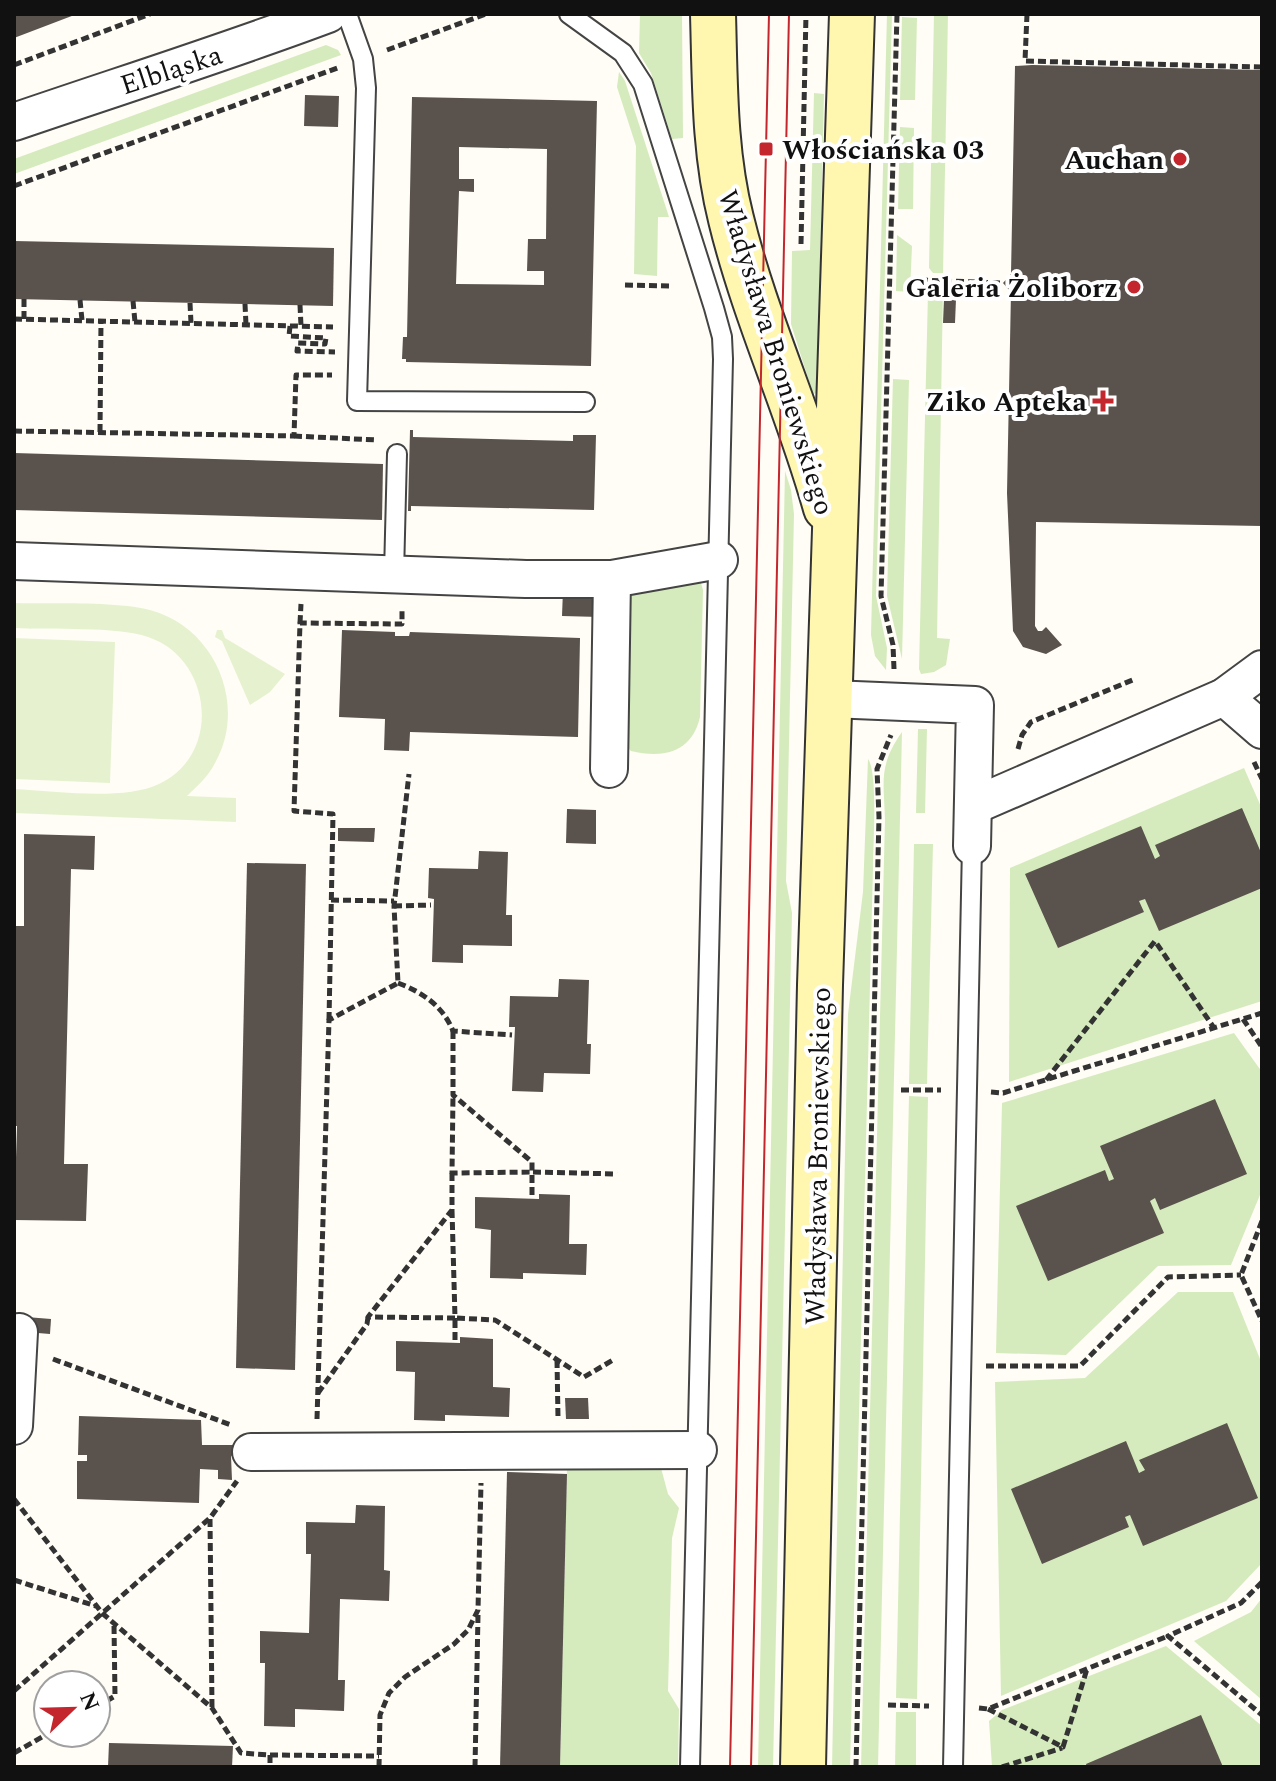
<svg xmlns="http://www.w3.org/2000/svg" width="1276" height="1781" font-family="Spectral,serif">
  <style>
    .green { fill: #d5ebbd }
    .pitch { fill: #e6f2cf }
    .building { fill: #5a524d; fill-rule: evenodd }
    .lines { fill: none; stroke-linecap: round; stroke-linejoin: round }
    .lane-casing { stroke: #444; stroke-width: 22 }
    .street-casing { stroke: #444; stroke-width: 40 }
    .secondary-casing { stroke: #333; stroke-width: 48 }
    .path { stroke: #333; stroke-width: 5; stroke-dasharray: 8 4; stroke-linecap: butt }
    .lane { stroke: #fff; stroke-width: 18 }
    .street { stroke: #fff; stroke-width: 36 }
    .secondary { stroke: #fff6b0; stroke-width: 44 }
    .tram { stroke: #c4262e; stroke-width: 2 }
    .poi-dot { fill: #c4262e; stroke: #fff; stroke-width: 3 }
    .labels { text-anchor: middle; stroke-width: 8; stroke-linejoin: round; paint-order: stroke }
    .street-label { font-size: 28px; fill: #111; stroke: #fff }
    .poi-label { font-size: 28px; font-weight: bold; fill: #111; stroke: #fff; text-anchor: end }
  </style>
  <rect width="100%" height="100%" fill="#fffdf5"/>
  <g class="green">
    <path d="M640 14H682L683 138 672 139 651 73 639 53Z"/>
    <path d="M887 14H892L876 596 887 648 886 670 875 656 871 635Z"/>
    <path d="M934 14H948L943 273H933L929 268Z"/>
    <path d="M902 17 917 18 915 100H900Z"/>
    <path d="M326 45 338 50 341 55 14 174V159Z"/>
    <path d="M619 72 625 81 669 217H658L657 276 634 274 636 146 617 87Z"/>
    <path d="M814 93 824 94 817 393 813 394 791 324 792 251 810 250Z"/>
    <path d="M900 127 914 128 913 209H898Z"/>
    <path d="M897 235 912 246 910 292 896 291Z"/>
    <path d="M932 288H943L937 638 950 639 946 665 934 672 921 674 919 669 928 292Z"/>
    <path d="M893 379 909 380 902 659 887 596Z"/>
    <path d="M785 471 791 490 794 514 786 881 792 913 773 1767H758Z"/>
    <path d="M690 578 701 583 703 590 700 717C692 752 664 759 631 751L623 742 627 592Z"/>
    <path d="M918 729H927L925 813H916Z"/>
    <path d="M902 732 878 1767H861L885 820C884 781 878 766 902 732Z"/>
    <path d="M868 759C878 772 873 847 873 867L850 1767H832L848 1014 863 892Z"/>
    <path d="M1244 768 1262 809V1001L1009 1082 1010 868Z"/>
    <path d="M914 844H933L927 1084H909Z"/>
    <path d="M1234 1033 1262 1072V1190L1231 1265 1158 1266 1066 1355 996 1353 1002 1103Z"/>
    <path d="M909 1096 928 1097 917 1699 896 1698Z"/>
    <path d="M1178 1292H1233L1262 1364V1563L1226 1601 1001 1696 995 1382 1085 1378Z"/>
    <path d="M567 1466 661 1468 668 1494 679 1508 672 1538 668 1691 679 1709 678 1767H560Z"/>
    <path d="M1262 1598V1700L1194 1641 1251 1612Z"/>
    <path d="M1166 1646 1262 1726V1767H992L989 1721 1002 1710Z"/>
    <path d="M896 1712H916V1767H895Z"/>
  </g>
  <g class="pitch">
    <path d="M14 603C53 604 114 601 150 610 215 627 248 705 215 763 208 777 198 785 187 796L236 798V822L14 813V789C54 791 124 801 159 784 223 754 212 658 148 637 116 626 50 630 14 628Z"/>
    <path d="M217 630H222L225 638 285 674 270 692 250 705 222 641 215 637Z"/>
    <path d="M14 638 115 642 110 783 14 779Z"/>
  </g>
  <g class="building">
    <path d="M14 14H77L14 38Z"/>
    <path d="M1032 65 1262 70V526L1036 522 1035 626 1038 631H1042L1046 627 1062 645 1046 654 1023 647 1013 631 1007 493 1011 292 1003 283 1011 274 1015 66Z"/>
    <path d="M305 95 339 96 338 127 304 126Z"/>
    <path d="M412 97 597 101 591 366 406 362V359H402L403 337H407ZM459 147 547 149 546 239H528L527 271H544V285L456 284 459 191 474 192V179H459Z"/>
    <path d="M14 241 334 248 333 306 14 299Z"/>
    <path d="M944 299H956L955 323H943Z"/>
    <path d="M410 430H413V437L573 441V435H596L594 510 411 506V511H408Z"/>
    <path d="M14 453 383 464 382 520 14 510Z"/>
    <path d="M563 590 601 591 600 617 562 616Z"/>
    <path d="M342 630 395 632V636H409L410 632 580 638 578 737 410 732 409 751 384 750 385 719 339 717Z"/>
    <path d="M1242 808 1262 855V888L1159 931 1145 899 1139 901 1144 912 1058 948 1025 874 1141 826 1155 859 1160 856 1155 845Z"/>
    <path d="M567 809 596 810V844L566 843Z"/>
    <path d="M338 828H375L374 842 338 841Z"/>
    <path d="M24 834 95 836 94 870 71 869 64 1164H88L86 1221 14 1220 17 1126H14V926H24Z"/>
    <path d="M479 851 508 852 506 915H512V946L463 945V963L432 962 434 899 428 898 429 868 478 869Z"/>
    <path d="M247 863 306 864 295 1370 236 1368Z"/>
    <path d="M559 979 589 980 587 1044H591L590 1074 544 1073 543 1092 512 1091 515 1027H509L510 996 558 997Z"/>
    <path d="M1215 1099 1247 1174 1160 1210 1155 1198 1150 1201 1164 1233 1048 1281 1016 1206 1105 1170 1109 1181 1114 1179 1100 1146Z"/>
    <path d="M539 1194 570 1195 569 1244H587L586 1275 523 1273V1279L490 1278 491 1230 475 1228V1197L539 1199Z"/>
    <path d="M14 1316 51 1319 50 1334 14 1331Z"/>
    <path d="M460 1337 493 1339V1387L510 1388 509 1417 445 1415V1421L414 1420 415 1372 396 1371V1341L460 1343Z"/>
    <path d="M565 1398H588L589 1419H566Z"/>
    <path d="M79 1416 201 1420 202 1445H234L233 1455 231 1456 232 1480 218 1479V1470L200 1469 199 1503 77 1499V1461H87V1455H78Z"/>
    <path d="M1227 1423 1258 1498 1143 1546 1130 1515 1125 1517 1129 1527 1042 1564 1011 1489 1126 1441 1139 1473 1145 1470 1139 1460Z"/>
    <path d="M507 1472 567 1474 560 1767H500Z"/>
    <path d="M356 1505 385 1506 384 1570 390 1571 389 1601 340 1599 338 1680H345L344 1711 295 1709V1727L264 1726 265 1663H260V1631L309 1633 311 1554H306V1522L355 1523Z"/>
    <path d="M1201 1715 1223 1767H1087L1086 1764Z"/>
    <path d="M109 1743 233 1746 232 1767H108Z"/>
  </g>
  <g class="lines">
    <defs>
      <g id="lane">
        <path d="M347 14 363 59 366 88 357 401 585 402"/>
        <path d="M569 14 623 53 643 84 714 308 722 337 723 359 690 1767"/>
        <path d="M394 574 397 454"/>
        <path d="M953 1767 972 846"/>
      </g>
      <g id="street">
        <path d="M14 122C119 86 224 53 328 14"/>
        <path d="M14 561 526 579H612L719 560"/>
        <path d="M1224 697 1262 730"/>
        <path d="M831 699 975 705 972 846"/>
        <path d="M609 769 612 579"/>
        <path d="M973 806 1224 697 1262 669"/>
        <path d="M14 1426 19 1332"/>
        <path d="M251 1452 698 1450"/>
      </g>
      <g id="secondary">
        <path d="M713 14C715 83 714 152 731 219 755 318 799 410 826 508"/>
        <path d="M803 1767 820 985 852 14"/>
      </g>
    </defs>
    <use href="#lane" class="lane-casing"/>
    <use href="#street" class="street-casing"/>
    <use href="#secondary" class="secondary-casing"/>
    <g class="path">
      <path d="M1027 14 1025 61 1262 67"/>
      <path d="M387 50 486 14"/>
      <path d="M14 65 150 14"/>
      <path d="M14 186 340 67"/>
      <path d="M801 244 806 14"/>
      <path d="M920 280 1003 283"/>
      <path d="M625 285 673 286"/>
      <path d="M24 299V319"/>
      <path d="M80 300 82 320"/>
      <path d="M133 301 135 322"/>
      <path d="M190 303 191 323"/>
      <path d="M245 304 246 325"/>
      <path d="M300 305 301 326"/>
      <path d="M14 319 333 327"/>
      <path d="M290 326 289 336 326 338 325 344 298 343 297 351 335 352"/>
      <path d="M14 431 294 436 296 375H332"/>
      <path d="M100 432 101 321"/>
      <path d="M294 436 377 440"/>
      <path d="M300 623 301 604"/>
      <path d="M894 669 893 645 881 596 897 14"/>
      <path d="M1018 749 1022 735 1031 722 1135 679"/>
      <path d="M1254 762 1262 779"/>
      <path d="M331 900 394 901"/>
      <path d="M394 906 431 905"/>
      <path d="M398 983C422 992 443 1006 453 1031L512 1035"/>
      <path d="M1243 1019 1262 1047"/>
      <path d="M329 1020 333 814 294 811 300 623 402 624V608"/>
      <path d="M453 1031V1095L532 1162V1172L452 1173 453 1095"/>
      <path d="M1046 1080 1155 941 1214 1028"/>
      <path d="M901 1090H941"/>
      <path d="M991 1092 1003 1093 1262 1013"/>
      <path d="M532 1195V1172L617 1174"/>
      <path d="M452 1210 455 1318 368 1317 452 1210V1173"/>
      <path d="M1262 1221 1241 1275 1262 1321"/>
      <path d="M455 1340V1318L495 1320 584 1377 613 1360"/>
      <path d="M53 1359 231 1425"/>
      <path d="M557 1360 558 1418"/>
      <path d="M986 1366H1080L1168 1277 1241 1275"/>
      <path d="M318 1393 367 1324 368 1317"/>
      <path d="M317 1419 329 1020 398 983 394 906 409 774"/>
      <path d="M14 1499 102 1613 212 1708 241 1753 270 1755V1767"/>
      <path d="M210 1519 212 1708"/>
      <path d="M14 1580 96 1606"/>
      <path d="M1262 1582 1241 1603 1168 1636 1262 1715"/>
      <path d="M14 1691 210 1518 237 1481"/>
      <path d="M888 1705 929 1706"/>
      <path d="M96 1707 115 1696 114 1625"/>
      <path d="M979 1708 988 1709 1168 1636"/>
      <path d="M988 1709 1063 1747 1087 1669"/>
      <path d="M14 1753 49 1733"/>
      <path d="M270 1755 379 1756"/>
      <path d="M379 1767 380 1715 389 1693 405 1677 454 1644 468 1630 478 1610 481 1483"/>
      <path d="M475 1767 478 1615"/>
      <path d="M856 1767 879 817 877 769 891 735"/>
      <path d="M1002 1767 1062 1748"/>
    </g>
    <use href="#lane" class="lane"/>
    <use href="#street" class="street"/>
    <use href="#secondary" class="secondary"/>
    <g class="tram">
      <path d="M730 1767 769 14"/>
      <path d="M751 1767 789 14"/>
    </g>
  </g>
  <g class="poi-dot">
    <rect x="758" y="141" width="16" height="16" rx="4"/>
    <circle cx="1180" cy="159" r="8"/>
    <circle cx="1134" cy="287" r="8"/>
    <path d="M1099 389h8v8h8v8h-8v8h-8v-8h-8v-8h8z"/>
  </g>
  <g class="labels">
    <g class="street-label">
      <text transform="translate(171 69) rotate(-18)" y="10">Elbląska</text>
      <text transform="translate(777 352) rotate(73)" y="10">Władysława Broniewskiego</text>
      <text transform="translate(817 1156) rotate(-89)" y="10">Władysława Broniewskiego</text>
    </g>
    <g class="poi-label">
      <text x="782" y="159" text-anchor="start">Włościańska 03</text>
      <text x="1164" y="169">Auchan</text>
      <text x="1118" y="297">Galeria Żoliborz</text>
      <text x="1087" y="411">Ziko Apteka</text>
    </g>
  </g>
  <rect width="1276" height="1781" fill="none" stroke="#111111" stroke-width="32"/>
  <g transform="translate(72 1709) rotate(67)"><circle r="38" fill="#ffffff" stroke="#a0a0a0" stroke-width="2"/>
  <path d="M0-6L14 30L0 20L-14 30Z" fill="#c4262e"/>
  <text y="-12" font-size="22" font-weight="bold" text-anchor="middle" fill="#111111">N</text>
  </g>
</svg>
